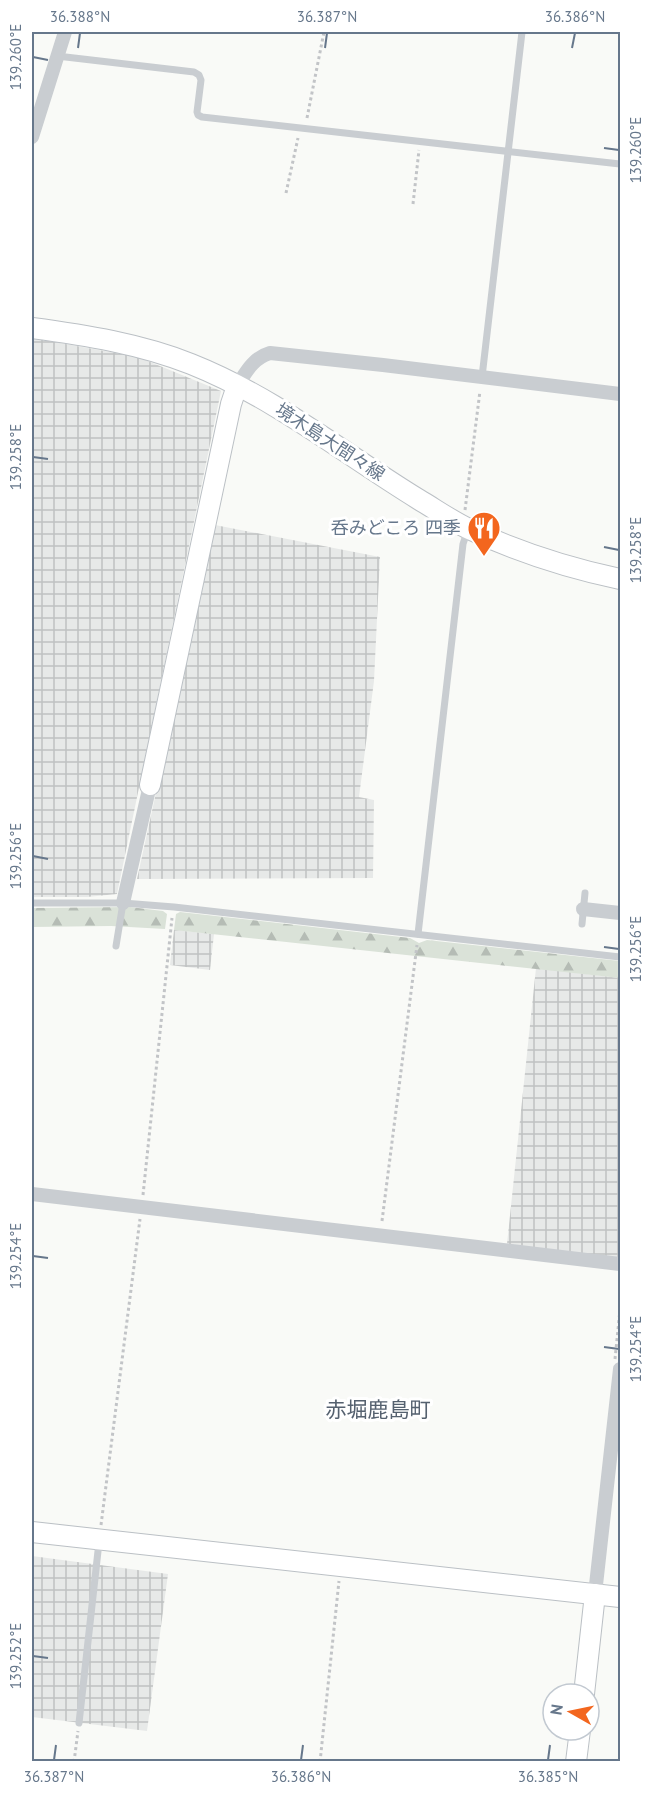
<svg xmlns="http://www.w3.org/2000/svg" width="652" height="1793" font-family="'PT Sans','Noto Sans JP',sans-serif">
  <style>
    .industrial { fill: url(#industrial-grid) }
    .forest { fill: url(#forest-firs) }
    .lines { fill: none; stroke-linecap: round; stroke-linejoin: round }
    .secondary-casing { stroke: #bbc0c5; stroke-width: 22 }
    .path { stroke: #c2c4c7; stroke-width: 3; stroke-dasharray: 3 3; stroke-linecap: butt }
    .lane { stroke: #c9cdd1; stroke-width: 7 }
    .street { stroke: #c9cdd1; stroke-width: 14 }
    .secondary { stroke: #fff; stroke-width: 20 }
    .ticks { fill: none; stroke: #66778b; stroke-width: 2 }
    .labels { text-anchor: middle; stroke-width: 6; stroke-linejoin: round; paint-order: stroke }
    .street-label { font-size: 18px; fill: #66778b; stroke: #fff }
    .poi-label { font-size: 18px; fill: #66778b; stroke: #fff; text-anchor: end }
    .quarter-label { font-size: 21px; fill: #55616f; stroke: #fff }
    .neatline { fill: none; stroke: #66778b; stroke-width: 2 }
    .ticks-label { font-size: 15px; text-anchor: middle; fill: #66778b }
  </style>
  <defs>
    <pattern id="industrial-grid" width="8" height="8" patternUnits="userSpaceOnUse" patternTransform="scale(1.5)"><rect width="8" height="8" fill="#e7e9e8"/><path d="M0 4h8M4 0v8" fill="none" stroke="#bfc2c2"/></pattern>
    <pattern id="forest-firs" width="22" height="20" patternUnits="userSpaceOnUse" patternTransform="scale(1.5)"><rect width="22" height="20" fill="#dae2d8"/><path d="M5 1l3.5 6h-7zM16 11l3.5 6h-7z" fill="#b5bcb5"/></pattern>
  </defs>
  <rect width="100%" height="100%" fill="#f9faf7"/>
  <g class="industrial">
    <path d="M32 338 138 357 221 391 117 894 87 897H32Z"/>
    <path d="M215 525 380 557 374 681 359 797 374 800 373 878 137 879Z"/>
    <path d="M174 930 214 934 210 970 170 965Z"/>
    <path d="M536 968 620 978V1258L507 1244Z"/>
    <path d="M32 1556 168 1574 147 1731 32 1717Z"/>
  </g>
  <g class="forest">
    <path d="M130 907 163 911 167 914 165 929 111 926 32 927V908Z"/>
    <path d="M180 912 410 938 419 943 427 940 620 961V978L174 930 176 914Z"/>
  </g>
  <g class="lines">
    <defs>
      <g id="secondary">
        <path d="M32 328C85 335 141 344 191 364 274 397 343 453 418 499 435 509 452 521 469 529 518 552 568 568 620 579"/>
        <path d="M150 785 231 404 237 386"/>
        <path d="M32 1532 620 1597"/>
        <path d="M584 1694 595 1594"/>
        <path d="M576 1762 580 1730"/>
      </g>
    </defs>
    <use href="#secondary" class="secondary-casing"/>
    <g class="path">
      <path d="M307 118 324 32"/>
      <path d="M286 193 298 138"/>
      <path d="M413 204 419 150"/>
      <path d="M465 510 480 391"/>
      <path d="M143 1195 172 918"/>
      <path d="M382 1221 417 945"/>
      <path d="M615 1359 620 1310"/>
      <path d="M101 1525 140 1219"/>
      <path d="M74 1762 78 1731"/>
      <path d="M320 1762 339 1581"/>
    </g>
    <g class="lane">
      <path d="M57 56 194 72 199 75 201 80 197 112 198 115 202 117 620 164"/>
      <path d="M482 377 522 32"/>
      <path d="M32 903H123L174 907 620 957"/>
      <path d="M582 924 585 893"/>
      <path d="M418 934 463 544 468 529"/>
      <path d="M116 946 123 903"/>
      <path d="M79 1723 99 1542"/>
    </g>
    <g class="street">
      <path d="M32 137 65 32"/>
      <path d="M237 386C246 372 253 358 270 353L383 365 620 394"/>
      <path d="M123 903 150 785"/>
      <path d="M583 909 620 913"/>
      <path d="M32 1194 620 1264"/>
      <path d="M595 1594 620 1369"/>
    </g>
    <use href="#secondary" class="secondary"/>
  </g>
  <path class="ticks" d="M78 48 80 33M325 48 327 33M572 48 575 33M33 57 48 60M604 148 619 150M33 457 48 459M604 547 619 550M33 856 48 859M604 947 619 949M33 1256 48 1258M604 1347 619 1349M33 1656 48 1658M54 1760 56 1745M301 1760 303 1745M548 1760 550 1745"/>
  <defs>
    <symbol id="restaurant-pin" viewBox="-11 -11 22 30"><path d="M0 17L-7.5 6A9.5 9.5 0 1 1 7.5 6Z" fill="#f3661e" stroke="#fff"/><path d="M-5-6h1v4h1v-4h1v4h1v-4h1v5L-1.5 .5V6h-2V.5L-5-1ZM5-6V6H3V1.5H1.5Q1.5-4 5-6Z" fill="#fff"/></symbol>
  </defs>
  <g fill-rule="evenodd">
    <use href="#restaurant-pin" x="465" y="509" width="38" height="52"/>
  </g>
  <g class="labels">
    <g class="street-label">
      <text transform="translate(330 442) rotate(33)" y="6">境木島大間々線</text>
    </g>
    <g class="poi-label">
      <text x="461" y="534">呑みどころ 四季</text>
    </g>
    <g class="quarter-label">
      <text x="378" y="1417">赤堀鹿島町</text>
    </g>
  </g>
  <rect width="652" height="1793" fill="none" stroke="#ffffff" stroke-width="66"/>
  <g transform="translate(571 1712) rotate(279)"><circle r="28" fill="#ffffff" stroke="#c2c9d1" stroke-width="1.5"/>
  <path d="M0-4.5L10 22L0 15L-10 22Z" fill="#f3661e"/>
  <text y="-9" font-size="16" font-weight="bold" text-anchor="middle" fill="#66778b">N</text>
  </g>
  <rect x="33" y="33" width="586" height="1727" class="neatline"/>
  <g class="ticks-label">
    <text x="80" y="22">36.388°N</text>
    <text x="327" y="22">36.387°N</text>
    <text x="575" y="22">36.386°N</text>
    <text transform="translate(16 57) rotate(-90)" y="5">139.260°E</text>
    <text transform="translate(636 150) rotate(-90)" y="5">139.260°E</text>
    <text transform="translate(16 457) rotate(-90)" y="5">139.258°E</text>
    <text transform="translate(636 550) rotate(-90)" y="5">139.258°E</text>
    <text transform="translate(16 856) rotate(-90)" y="5">139.256°E</text>
    <text transform="translate(636 949) rotate(-90)" y="5">139.256°E</text>
    <text transform="translate(16 1256) rotate(-90)" y="5">139.254°E</text>
    <text transform="translate(636 1349) rotate(-90)" y="5">139.254°E</text>
    <text transform="translate(16 1656) rotate(-90)" y="5">139.252°E</text>
    <text x="54" y="1782">36.387°N</text>
    <text x="301" y="1782">36.386°N</text>
    <text x="548" y="1782">36.385°N</text>
  </g>
</svg>
